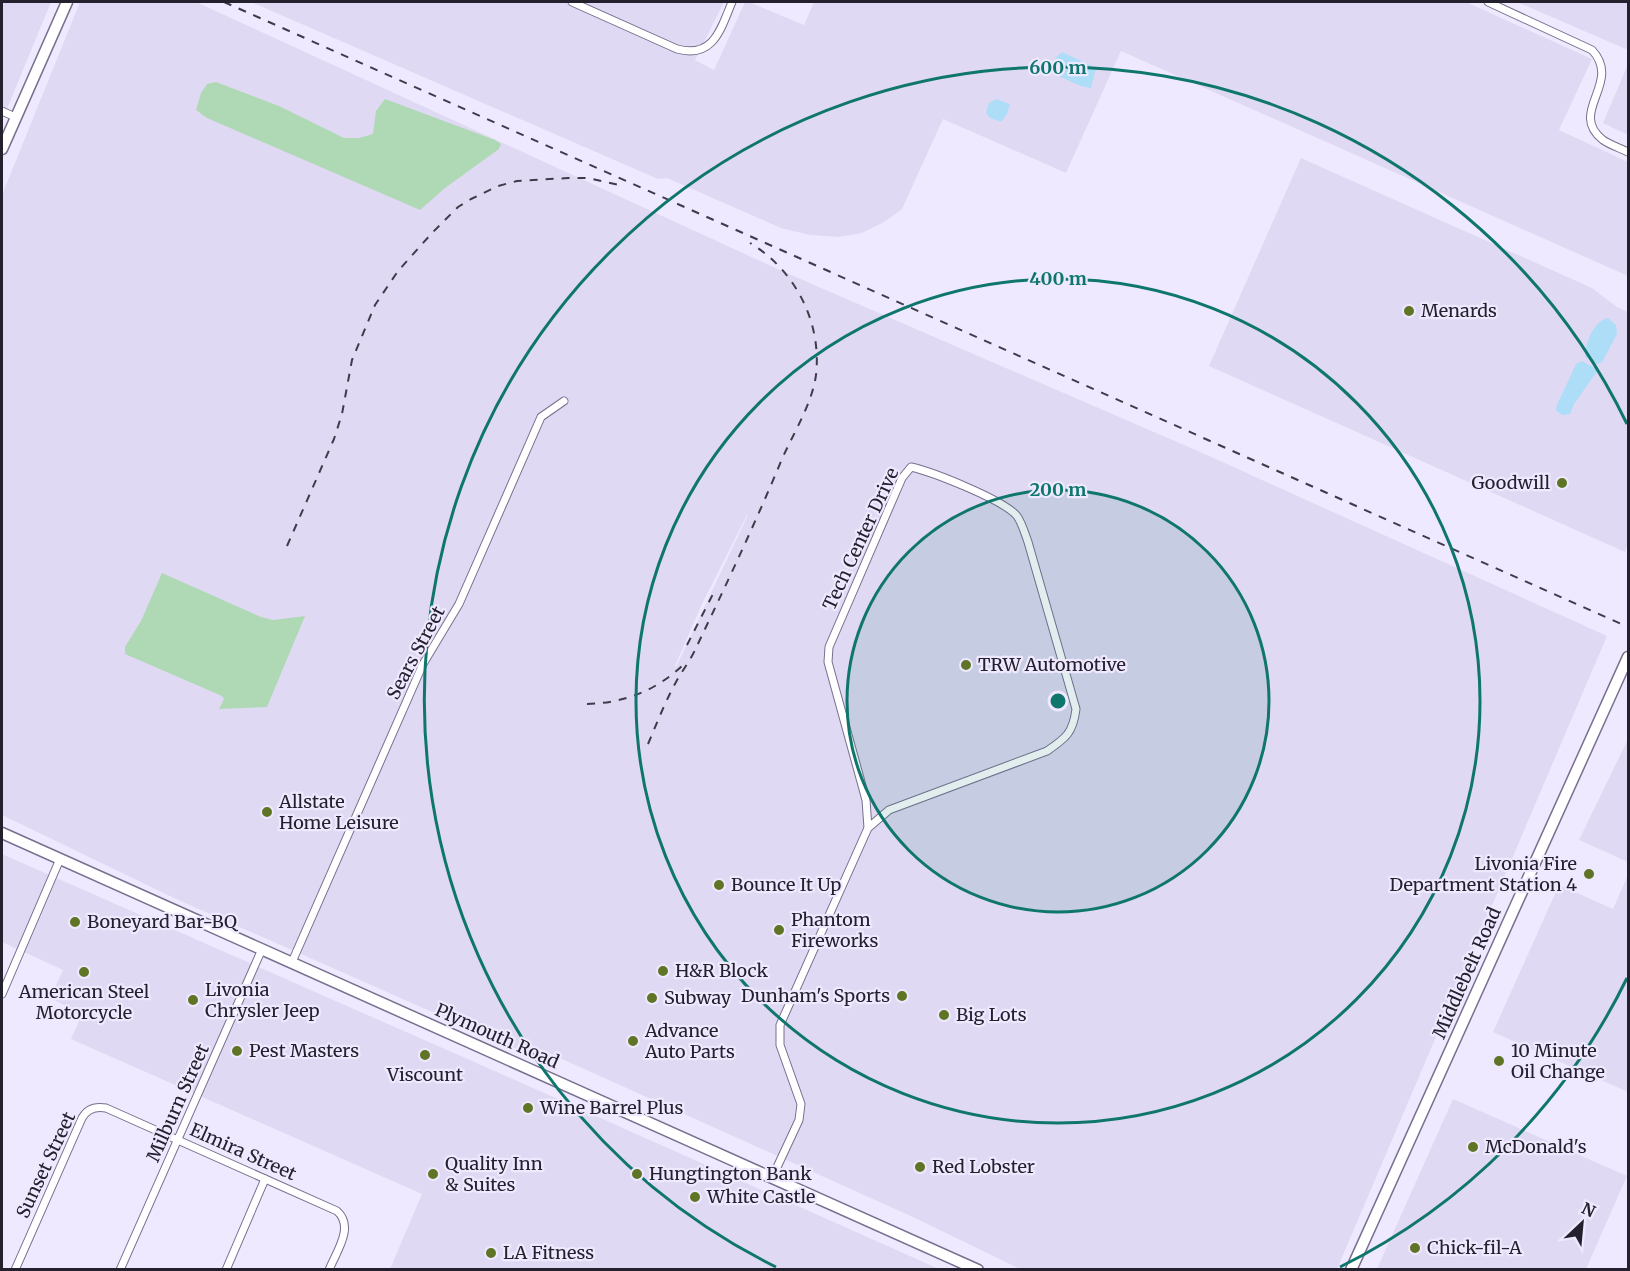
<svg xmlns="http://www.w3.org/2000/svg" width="1630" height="1271" font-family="Merriweather,serif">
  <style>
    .built { fill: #e0d9f3; fill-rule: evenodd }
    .green { fill: #afd9b5 }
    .water { fill: #adddf7 }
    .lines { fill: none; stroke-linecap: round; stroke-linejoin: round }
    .street-casing { stroke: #786f8e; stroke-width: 9 }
    .secondary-casing { stroke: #786f8e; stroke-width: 13 }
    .street { stroke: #fff; stroke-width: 7 }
    .secondary { stroke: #fff; stroke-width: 10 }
    .rail { stroke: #3f3b49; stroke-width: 2; stroke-dasharray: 8 8; stroke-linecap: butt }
    .ring { fill: none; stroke: #0f766e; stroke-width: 3 }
    .poi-dot { fill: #5f7425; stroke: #efe9ff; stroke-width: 2 }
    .labels { text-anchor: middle; stroke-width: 4.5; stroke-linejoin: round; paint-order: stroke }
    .poi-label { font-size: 18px; fill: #24202d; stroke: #efe9ff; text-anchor: start }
    .street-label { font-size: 18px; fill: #24202d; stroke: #efe9ff }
    .centre { fill: #0f766e; stroke: #efe9ff; stroke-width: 3 }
    .ring-label { font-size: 18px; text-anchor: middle; font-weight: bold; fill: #0f766e; stroke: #efe9ff; stroke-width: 4.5; stroke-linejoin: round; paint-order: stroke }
  </style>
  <rect width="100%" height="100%" fill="#efe9ff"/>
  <g class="built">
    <path d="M2 2H51L2 121Z"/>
    <path d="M80 2H196L782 271 1207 455 1607 636 1337 1269H1020L915 1218 531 1045 527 1054 174 898 2 815V195ZM747 515H748L676 667 675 666 702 604Z"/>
    <path d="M251 2H724L695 60 714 70 745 2H749L804 25 814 2H1466L1592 59 1559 130 1628 162V276L1121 51 1066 173 943 119 902 209 884 222 862 233 839 237 810 235 781 228 667 178 658 179Z"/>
    <path d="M1517 2H1628V50Z"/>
    <path d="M1628 64V135L1603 123Z"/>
    <path d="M1301 158 1592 288 1617 307 1628 312V543L1625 552 1209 366Z"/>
    <path d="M1628 739V862L1579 840Z"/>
    <path d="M2 854 522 1083 939 1269H390L422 1194 71 1039 82 1014 50 998 63 970 2 942Z"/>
    <path d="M1628 875V1092L1493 1032 1559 885 1613 909Z"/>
    <path d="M1453 1099 1627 1176 1586 1269H1377Z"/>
  </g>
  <g class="green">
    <path d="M216 82 279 106 344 138H359L373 134 376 111 385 99 495 140 501 144 499 149 445 188 420 210 207 118 196 110 201 93 207 84Z"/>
    <path d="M162 573 261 617 273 620 305 616 267 707 219 709 224 699 222 696 125 654V647L141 621Z"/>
  </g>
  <g class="water">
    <path d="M1062 52 1096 68 1091 88 1081 86 1052 73C1050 63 1055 58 1062 52Z"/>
    <path d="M996 99 1010 104 1007 114 1001 122 990 118 986 113 989 103Z"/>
    <path d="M1608 318 1616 325 1617 334 1602 362 1597 364 1585 357C1585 344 1593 321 1608 318Z"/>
    <path d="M1582 361 1598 370 1574 404 1570 414 1562 415 1556 410 1557 405 1576 364Z"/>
  </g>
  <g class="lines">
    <defs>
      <g id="street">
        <path d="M572 2 677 49C714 59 721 28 732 2"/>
        <path d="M1488 2 1592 50C1623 83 1567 112 1603 140 1610 145 1620 148 1628 152"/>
        <path d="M2 111 15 117"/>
        <path d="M911 467C933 472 1004 500 1017 516 1022 523 1025 534 1028 542L1076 709C1073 733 1066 738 1047 751L889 810 868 828 866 800 828 662 829 647 902 478Z"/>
        <path d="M292 962 423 664 459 604 541 417 564 401"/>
        <path d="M2 994 60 859"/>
        <path d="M772 1178 799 1120 801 1104 780 1045V1025L868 828"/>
        <path d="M15 1270 82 1118C87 1109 95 1106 106 1108L337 1211C355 1227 336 1252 329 1270"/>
        <path d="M120 1270 262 949"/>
        <path d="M226 1270 265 1179"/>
      </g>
      <g id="secondary">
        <path d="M2 149 67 2"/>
        <path d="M2 833 978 1270"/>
        <path d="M1351 1270 1628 657"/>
      </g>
    </defs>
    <use href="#street" class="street-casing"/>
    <use href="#secondary" class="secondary-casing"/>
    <use href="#street" class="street"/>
    <use href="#secondary" class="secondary"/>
    <g class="rail">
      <path d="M224 2 1628 627"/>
      <path d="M287 546 334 439 342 414 352 360 375 305 398 271 432 233 458 207 471 199 498 186 517 181 568 178H588L619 185"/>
      <path d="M687 645 714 592"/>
      <path d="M587 704C624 703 655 691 682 666"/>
      <path d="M648 744C657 723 665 702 676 682 682 671 690 661 695 650 725 587 755 524 782 459 794 432 812 404 816 375 822 322 795 270 750 243"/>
    </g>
  </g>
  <circle cx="1058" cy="701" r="211" fill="#0f766e" fill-opacity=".12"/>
  <g class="ring">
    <circle cx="1058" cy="701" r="211"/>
    <circle cx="1058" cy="701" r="422"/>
    <path d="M1627 978A633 633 0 0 1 1340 1267M776 1267A633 633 0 1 1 1627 424"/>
  </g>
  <g class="poi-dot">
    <circle cx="1409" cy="311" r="6"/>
    <circle cx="1562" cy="483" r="6"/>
    <circle cx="966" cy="665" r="6"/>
    <circle cx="267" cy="812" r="6"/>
    <circle cx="1589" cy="874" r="6"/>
    <circle cx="719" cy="885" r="6"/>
    <circle cx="75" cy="922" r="6"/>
    <circle cx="779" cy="930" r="6"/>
    <circle cx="663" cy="971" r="6"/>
    <circle cx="84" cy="972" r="6"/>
    <circle cx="902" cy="996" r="6"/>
    <circle cx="652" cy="998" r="6"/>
    <circle cx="193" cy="1000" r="6"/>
    <circle cx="944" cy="1015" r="6"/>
    <circle cx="633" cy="1041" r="6"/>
    <circle cx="237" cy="1051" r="6"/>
    <circle cx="425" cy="1055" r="6"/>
    <circle cx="1499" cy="1061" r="6"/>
    <circle cx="528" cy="1108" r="6"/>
    <circle cx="1473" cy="1147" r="6"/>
    <circle cx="920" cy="1167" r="6"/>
    <circle cx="433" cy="1174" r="6"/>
    <circle cx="637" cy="1174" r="6"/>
    <circle cx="695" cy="1197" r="6"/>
    <circle cx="1415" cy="1248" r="6"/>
    <circle cx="491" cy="1253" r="6"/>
  </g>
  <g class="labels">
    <g class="poi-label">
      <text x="1421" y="317">Menards</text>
      <text x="1550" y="489" text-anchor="end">Goodwill</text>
      <text x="978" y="671">TRW Automotive</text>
      <text x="279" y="808">Allstate<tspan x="279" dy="21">Home Leisure</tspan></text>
      <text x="1577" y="870" text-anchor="end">Livonia Fire<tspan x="1577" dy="21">Department Station 4</tspan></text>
      <text x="731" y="891">Bounce It Up</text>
      <text x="791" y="926">Phantom<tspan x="791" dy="21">Fireworks</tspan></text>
      <text x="87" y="928">Boneyard Bar-BQ</text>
      <text x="675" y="977">H&amp;R Block</text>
      <text x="205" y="996">Livonia<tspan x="205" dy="21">Chrysler Jeep</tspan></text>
      <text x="84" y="998" text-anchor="middle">American Steel<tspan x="84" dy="21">Motorcycle</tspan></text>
      <text x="890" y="1002" text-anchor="end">Dunham's Sports</text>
      <text x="664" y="1004">Subway</text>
      <text x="956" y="1021">Big Lots</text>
      <text x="645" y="1037">Advance<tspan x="645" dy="21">Auto Parts</tspan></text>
      <text x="249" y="1057">Pest Masters</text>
      <text x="1511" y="1057">10 Minute<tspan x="1511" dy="21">Oil Change</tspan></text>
      <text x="425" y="1081" text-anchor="middle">Viscount</text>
      <text x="540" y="1114">Wine Barrel Plus</text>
      <text x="1485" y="1153">McDonald's</text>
      <text x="445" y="1170">Quality Inn<tspan x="445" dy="21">&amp; Suites</tspan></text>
      <text x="932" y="1173">Red Lobster</text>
      <text x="649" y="1180">Hungtington Bank</text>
      <text x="707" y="1203">White Castle</text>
      <text x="1427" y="1254">Chick-fil-A</text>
      <text x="503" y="1259">LA Fitness</text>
    </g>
    <g class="street-label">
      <text transform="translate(861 539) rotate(-65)" y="6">Tech Center Drive</text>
      <text transform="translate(416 653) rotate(-62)" y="6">Sears Street</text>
      <text transform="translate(1467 973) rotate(-66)" y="6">Middlebelt Road</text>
      <text transform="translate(497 1036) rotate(24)" y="6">Plymouth Road</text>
      <text transform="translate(178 1103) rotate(-66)" y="6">Milburn Street</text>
      <text transform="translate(243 1152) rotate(24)" y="6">Elmira Street</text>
      <text transform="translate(46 1165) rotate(-65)" y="6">Sunset Street</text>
    </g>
  </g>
  <circle cx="1058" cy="701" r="9" class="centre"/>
  <g class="ring-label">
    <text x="1058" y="74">600 m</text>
    <text x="1058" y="285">400 m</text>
    <text x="1058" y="496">200 m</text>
  </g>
  <rect width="1630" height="1271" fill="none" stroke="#24202d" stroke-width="6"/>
  <g transform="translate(1582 1223) rotate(26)" stroke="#efe9ff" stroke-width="4.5" paint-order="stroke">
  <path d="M0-4.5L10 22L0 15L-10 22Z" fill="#24202d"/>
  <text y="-9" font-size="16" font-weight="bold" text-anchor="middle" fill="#24202d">N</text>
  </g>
</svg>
